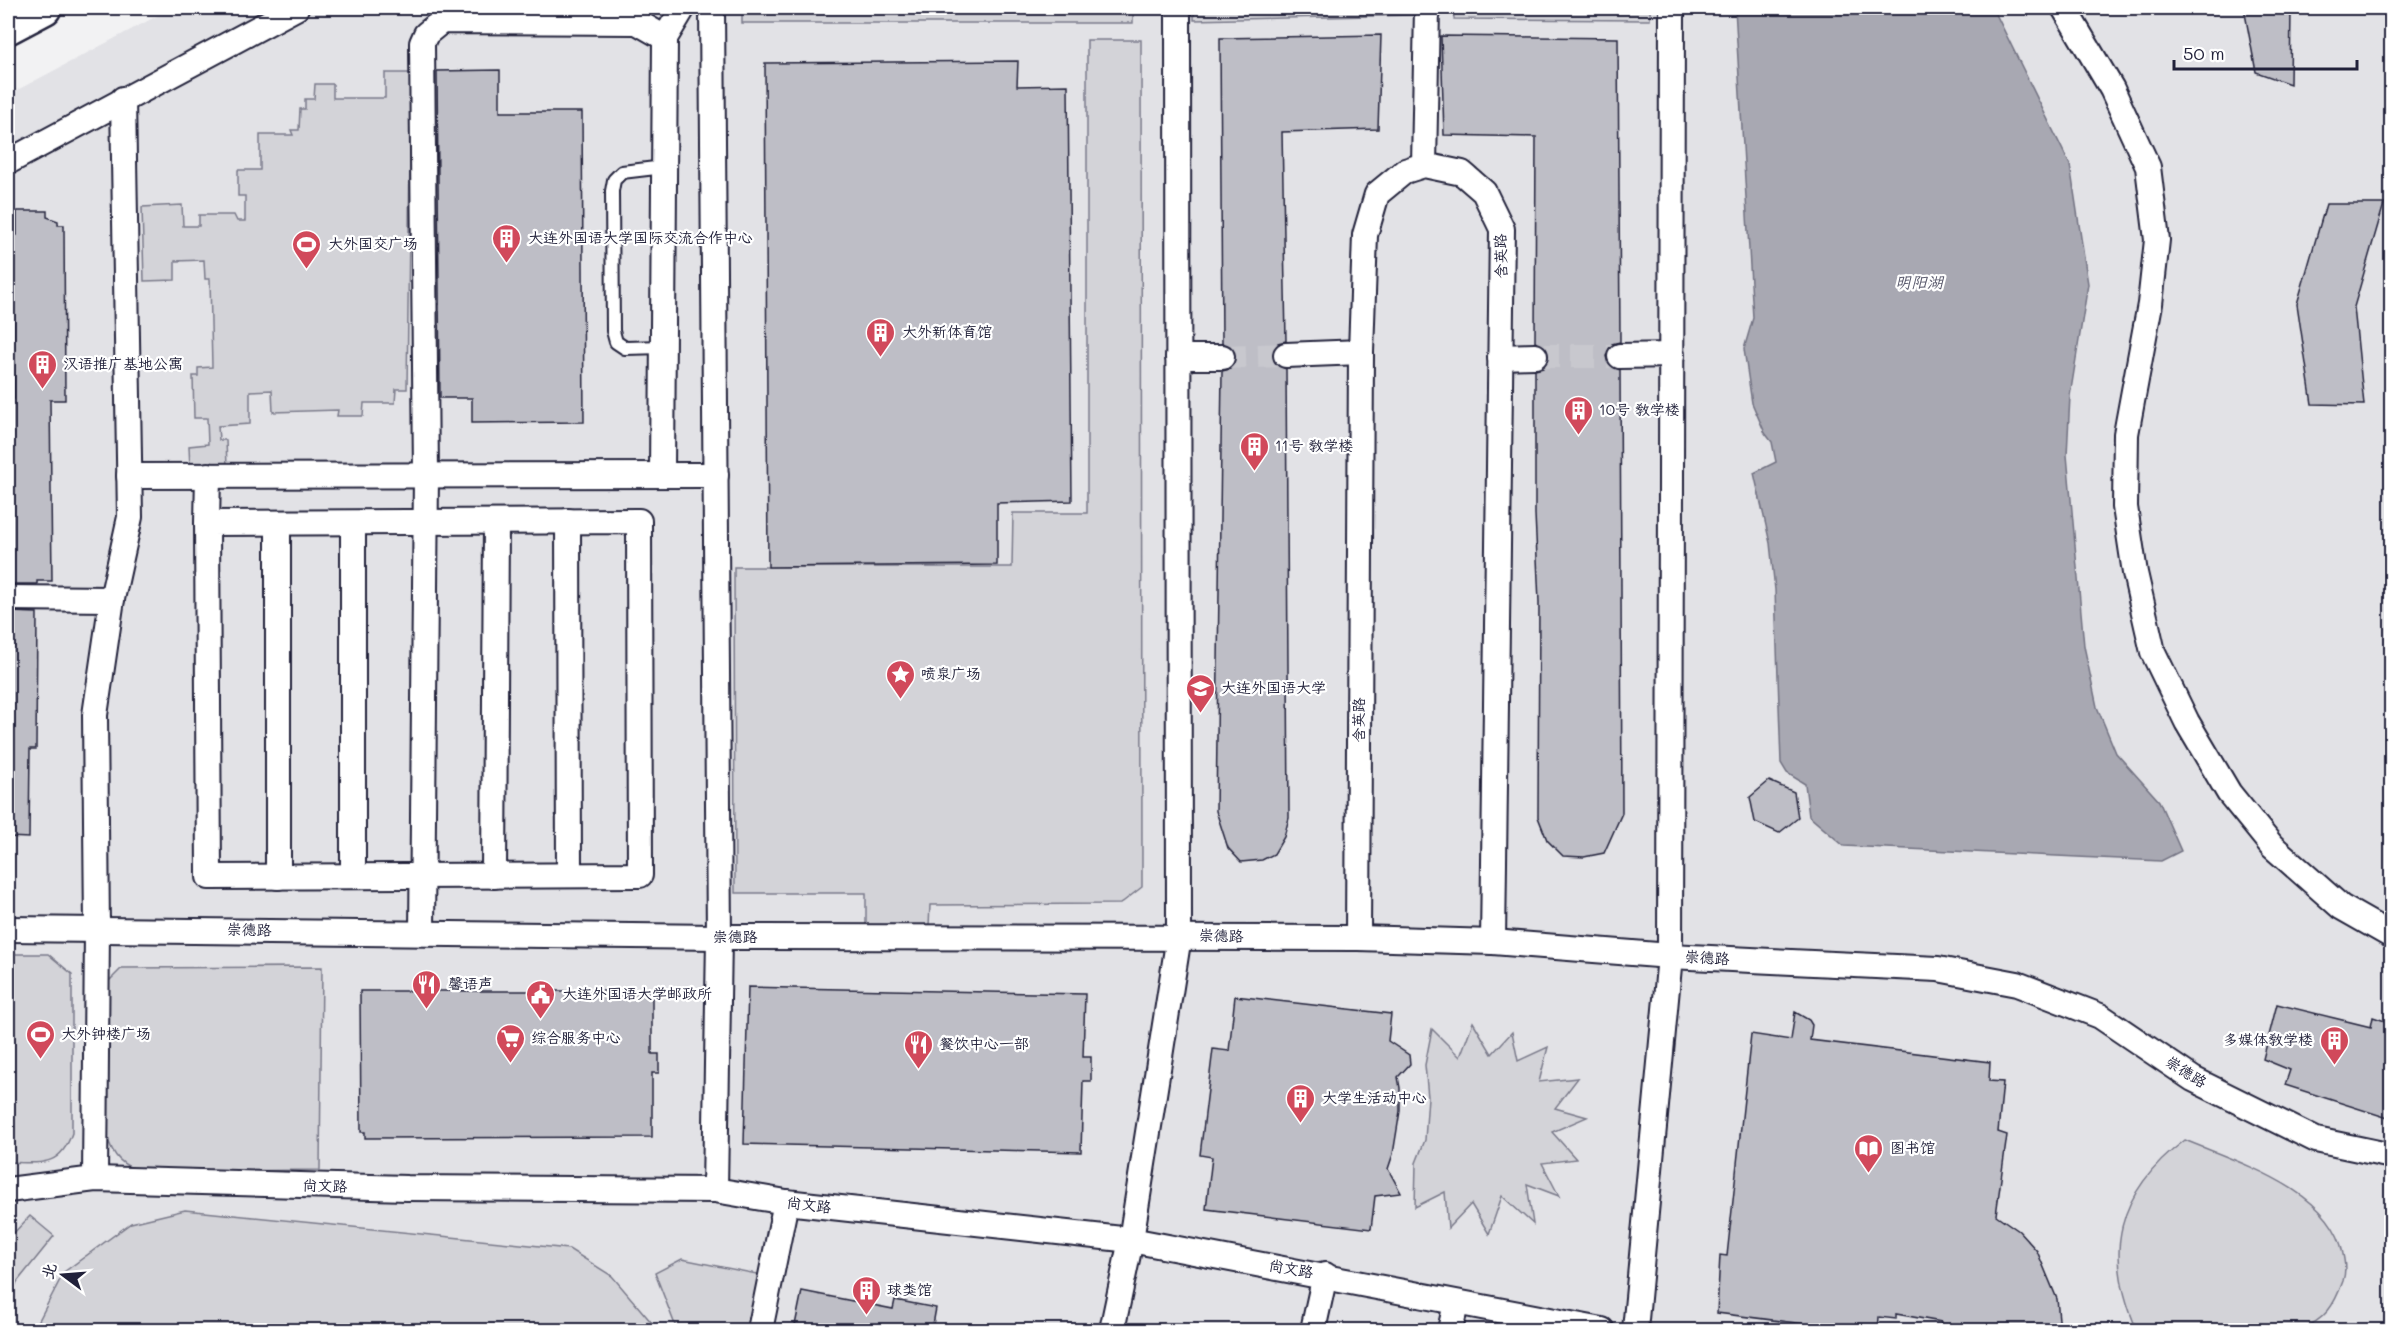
<svg xmlns="http://www.w3.org/2000/svg" width="2399" height="1338" font-family="Mali,'LXGW WenKai TC',sans-serif">
  <style>
    .built { fill: #e2e2e6 }
    .green { fill: #d3d3d8; stroke: #7a7a8a; stroke-width: 1.5 }
    .water { fill: #a8a8b2; stroke: #727282; stroke-width: 1.5 }
    .building { fill: #bebec6; stroke: #22223b; stroke-width: 1.5 }
    .lines { fill: none; stroke-linecap: round; stroke-linejoin: round }
    .street-tunnel { stroke: #c8c8ce; stroke-width: 24; stroke-dasharray: 24 12; stroke-linecap: butt }
    .lane-casing { stroke: #22223b; stroke-width: 16 }
    .street-casing { stroke: #22223b; stroke-width: 28 }
    .secondary-casing { stroke: #22223b; stroke-width: 38 }
    .lane { stroke: #fff; stroke-width: 12 }
    .street { stroke: #fff; stroke-width: 24 }
    .secondary { stroke: #fff; stroke-width: 33 }
    .labels { text-anchor: middle; stroke-width: 4.5; stroke-linejoin: round; paint-order: stroke }
    .poi-label { font-size: 15px; fill: #22223b; stroke: #fff; text-anchor: start }
    .street-label { font-size: 15px; fill: #22223b; stroke: #fff }
    .water-label { font-size: 16px; font-style: italic; fill: #58586b; stroke: #fff }
  </style>
  <rect width="100%" height="100%" fill="#f2f2f3"/>
  <filter id="ink" filterUnits="userSpaceOnUse"><feTurbulence type="fractalNoise" baseFrequency=".0167" numOctaves="2"/><feDisplacementMap in="SourceGraphic" scale="12" xChannelSelector="R" yChannelSelector="G"/><feConvolveMatrix kernelMatrix="1 2 1 2 8 2 1 2 1" color-interpolation-filters="sRGB"/></filter>
  <g filter="url(#ink)">
    <path class="built" d="M172 8H2391V1330H8V95Z"/>
    <g class="green">
      <rect x="742" y="8" width="391" height="15"/>
      <path d="M1194 8H1413L1412 15 1194 20Z"/>
      <path d="M1453 8H1650V20L1454 19Z"/>
      <path d="M1087 40H1141L1142 887 1120 904 930 905 929 926H866V893H735L734 567H1012L1013 513H1087Z"/>
      <path d="M385 73H411L407 389H396L395 403H364L363 416H337L338 410 273 412 272 390 250 391V424L218 426 219 440H226L227 467 190 468 189 446 208 444 207 418H194L193 376H198V368L212 367 210 279H205L204 260 175 261V280L144 281 142 207 182 205 183 226H199V215H234L237 221H245V196H238V170H260V135H293L291 130H299L300 109H305V99H314L315 84H333V98H385Z"/>
      <path d="M8 954H48L72 974V1133C60 1168 40 1163 8 1162Z"/>
      <path d="M322 967 320 1170 143 1172C122 1166 113 1157 107 1136V983L122 968Z"/>
      <path d="M1473 1022 1492 1054 1512 1032 1518 1061 1548 1047 1539 1082 1578 1078 1555 1108 1587 1117 1552 1132 1576 1159 1542 1163 1559 1196 1527 1184 1533 1224 1502 1196 1489 1234 1471 1204 1448 1228 1445 1192 1415 1207 1416 1163 1425 1140 1428 1097 1425 1065 1432 1029 1460 1057Z"/>
      <path d="M2185 1140C2237 1162 2332 1190 2343 1254 2345 1264 2346 1271 2343 1281 2334 1306 2326 1319 2300 1330H2137C2103 1252 2116 1193 2185 1140Z"/>
      <path d="M185 1210 569 1249 612 1276 658 1330H34L64 1272 131 1223Z"/>
      <path d="M30 1216 54 1236 17 1282 8 1304V1239Z"/>
      <path d="M682 1259 762 1275 750 1330H677L655 1273Z"/>
    </g>
    <path class="water" d="M1735 8H1993L2070 165 2088 284 2070 396 2067 455 2084 646 2097 707 2116 753 2159 801 2181 851 2161 861 1844 846 1809 816 1805 784 1787 773 1781 763 1775 590 1770 543 1754 473 1776 462 1772 442 1765 433 1752 403 1744 349 1753 318Z"/>
    <g class="building">
      <path d="M2244 8H2291L2290 84 2256 72Z"/>
      <path d="M1381 35 1378 129 1282 132 1286 341 1278 343 1272 355 1274 363 1286 369 1289 818 1284 837 1274 854 1262 860 1241 862 1228 848 1216 811 1222 371 1230 369 1236 358 1234 349 1222 343 1220 38Z"/>
      <path d="M1441 36 1618 38 1620 342 1612 344 1606 356 1608 364 1620 370 1622 813 1604 853 1584 857 1563 856 1547 840 1538 817 1539 602 1535 514V370L1543 368 1549 356 1547 348 1535 342 1536 137 1444 135Z"/>
      <path d="M1018 61 1017 86 1068 85 1072 501 997 503V565L768 567 765 63Z"/>
      <path d="M500 70V112H582L584 422 472 423V398H440L437 71Z"/>
      <path d="M2326 204H2384L2354 307 2364 405 2312 404 2297 304Z"/>
      <path d="M17 211H47V217L58 221V225H64L65 400H50L52 581H37V584H9L8 418V399H14L13 235H17Z"/>
      <path d="M9 612 37 613 36 749H30L29 838 8 837Z"/>
      <path d="M1769 781 1794 792 1798 818 1779 833 1755 822 1750 797Z"/>
      <path d="M748 987 1085 994 1083 1057H1091V1081H1083L1081 1152 744 1144Z"/>
      <path d="M360 991H652V1054H659V1073H652V1137L365 1138V1132H361Z"/>
      <path d="M1235 996 1391 1014 1388 1041 1409 1055 1410 1064 1398 1077 1400 1088V1111L1393 1154 1388 1169 1401 1193 1375 1196 1371 1229 1206 1209 1212 1157 1200 1155 1213 1049 1229 1051Z"/>
      <path d="M2277 1004 2371 1027 2373 1017 2391 1023V1119L2285 1085 2290 1070 2263 1059Z"/>
      <path d="M1795 1012 1809 1020 1812 1025 1810 1040 1990 1062 1989 1081 2003 1082 1998 1132 2007 1135 1996 1215 2019 1231 2037 1251 2057 1299 2060 1330H1941V1322L1896 1314V1319L1879 1317 1878 1330H1851L1717 1313 1720 1255 1727 1256 1751 1034 1791 1040Z"/>
      <path d="M802 1291 893 1309 895 1300 936 1308 932 1330H794Z"/>
    </g>
    <g class="lines">
      <g class="street-tunnel">
        <path d="M1535 356H1620"/>
        <path d="M1222 357 1286 355"/>
      </g>
      <defs>
        <path id="lane" d="M663 347 625 348 616 342 613 331 612 191 614 180 622 172 664 167"/>
        <g id="street">
          <path d="M712 8 719 937 715 1190"/>
          <path d="M2064 8 2112 89 2148 167 2157 240 2150 304 2126 434 2125 507 2135 573 2153 652 2187 722 2229 793 2272 846 2341 907 2392 936"/>
          <path d="M8 162 296 8"/>
          <path d="M1424 165 1427 8"/>
          <path d="M1286 355 1361 352"/>
          <path d="M1620 356 1672 355"/>
          <path d="M1178 357H1222"/>
          <path d="M1500 357 1535 356"/>
          <path d="M662 475 665 38"/>
          <path d="M129 476 716 475"/>
          <path d="M568 521 569 875"/>
          <path d="M207 523 639 521 640 875 209 877 207 523 208 475"/>
          <path d="M278 523V877"/>
          <path d="M8 598 112 599"/>
          <path d="M353 876V523"/>
          <path d="M494 876 496 522"/>
          <path d="M8 929 719 937 1358 938 1493 942 1670 956 1938 969 2017 984 2100 1016 2193 1079 2316 1140 2392 1156"/>
          <path d="M422 933 426 474 422 43 426 34 442 21 637 22 665 38 683 8"/>
          <path d="M1358 938 1361 352 1365 235 1377 194 1405 171 1424 165 1462 173 1484 192 1502 229 1493 942"/>
          <path d="M95 1179 97 928 95 715 112 599 130 517 123 99"/>
          <path d="M8 1190 95 1179 407 1188 715 1190 786 1202 1131 1240 1602 1330"/>
          <path d="M760 1330 786 1202"/>
          <path d="M1112 1330 1131 1240 1179 936 1178 8"/>
          <path d="M1313 1330 1325 1275"/>
          <path d="M1450 1330 1456 1304"/>
          <path d="M1635 1330 1670 956 1672 8"/>
        </g>
        <path id="secondary" d="M8 27 44 8"/>
      </defs>
      <use href="#lane" class="lane-casing"/>
      <use href="#street" class="street-casing"/>
      <use href="#secondary" class="secondary-casing"/>
      <use href="#lane" class="lane"/>
      <use href="#street" class="street"/>
      <use href="#secondary" class="secondary"/>
    </g>
  </g>
  <defs>
    <symbol id="building-pin" viewBox="-11 -11 22 30"><path d="M0 17L-7.5 6A9.5 9.5 0 1 1 7.5 6Z" fill="#d1495b" stroke="#fff"/><path d="M-4-6H4V6H1V3H-1V6H-4ZM-2.5-4.3h1.7v1.8h-1.7ZM.8-4.3h1.7v1.8H.8ZM-2.5-1h1.7V.8h-1.7ZM.8-1h1.7V.8H.8Z" fill="#fff"/></symbol>
    <symbol id="stadium-pin" viewBox="-11 -11 22 30"><path d="M0 17L-7.5 6A9.5 9.5 0 1 1 7.5 6Z" fill="#d1495b" stroke="#fff"/><path d="M0-5a6.5 5 0 1 0 0 10a6.5 5 0 1 0 0-10ZM-3.5-1.8h7v3.6h-7Z" fill="#fff"/></symbol>
    <symbol id="sight-pin" viewBox="-11 -11 22 30"><path d="M0 17L-7.5 6A9.5 9.5 0 1 1 7.5 6Z" fill="#d1495b" stroke="#fff"/><path d="M0-6L1.8-2.2L6-1.7L2.9 1.2L3.7 5.4L0 3.3L-3.7 5.4L-2.9 1.2L-6-1.7L-1.8-2.2Z" fill="#fff"/></symbol>
    <symbol id="university-pin" viewBox="-11 -11 22 30"><path d="M0 17L-7.5 6A9.5 9.5 0 1 1 7.5 6Z" fill="#d1495b" stroke="#fff"/><path d="M0-5L7-2L0 1L-7-2ZM-4 1L0 2.5L4 1V4Q0 6-4 4Z" fill="#fff"/></symbol>
    <symbol id="restaurant-pin" viewBox="-11 -11 22 30"><path d="M0 17L-7.5 6A9.5 9.5 0 1 1 7.5 6Z" fill="#d1495b" stroke="#fff"/><path d="M-5-6h1v4h1v-4h1v4h1v-4h1v5L-1.5 .5V6h-2V.5L-5-1ZM5-6V6H3V1.5H1.5Q1.5-4 5-6Z" fill="#fff"/></symbol>
    <symbol id="civic-pin" viewBox="-11 -11 22 30"><path d="M0 17L-7.5 6A9.5 9.5 0 1 1 7.5 6Z" fill="#d1495b" stroke="#fff"/><path d="M-.6-6.5H3V-4.5H.6V-3L4-1V1h2V6H-6V1h2V-1L-.6-3ZM-1.2 2.5V6h2.4V2.5Z" fill="#fff"/></symbol>
    <symbol id="supermarket-pin" viewBox="-11 -11 22 30"><path d="M0 17L-7.5 6A9.5 9.5 0 1 1 7.5 6Z" fill="#d1495b" stroke="#fff"/><path d="M-6-5.5h2.5l.6 2H6L4.5 2H-2.5L-4.4-4H-6ZM-1.5 3.2a1.3 1.3 0 1 0 .1 0ZM3 3.2a1.3 1.3 0 1 0 .1 0Z" fill="#fff"/></symbol>
    <symbol id="library-pin" viewBox="-11 -11 22 30"><path d="M0 17L-7.5 6A9.5 9.5 0 1 1 7.5 6Z" fill="#d1495b" stroke="#fff"/><path d="M-6-4Q-3-5.5-.7-3.5V5Q-3 3-6 4ZM6-4Q3-5.5 .7-3.5V5Q3 3 6 4Z" fill="#fff"/></symbol>
  </defs>
  <g fill-rule="evenodd">
    <use href="#building-pin" x="490" y="222" width="33" height="45"/>
    <use href="#stadium-pin" x="290" y="228" width="33" height="45"/>
    <use href="#building-pin" x="864" y="316" width="33" height="45"/>
    <use href="#building-pin" x="26" y="348" width="33" height="45"/>
    <use href="#building-pin" x="1562" y="394" width="33" height="45"/>
    <use href="#building-pin" x="1238" y="430" width="33" height="45"/>
    <use href="#sight-pin" x="884" y="658" width="33" height="45"/>
    <use href="#university-pin" x="1184" y="672" width="33" height="45"/>
    <use href="#restaurant-pin" x="410" y="968" width="33" height="45"/>
    <use href="#civic-pin" x="524" y="978" width="33" height="45"/>
    <use href="#stadium-pin" x="24" y="1018" width="33" height="45"/>
    <use href="#supermarket-pin" x="494" y="1022" width="33" height="45"/>
    <use href="#building-pin" x="2318" y="1024" width="33" height="45"/>
    <use href="#restaurant-pin" x="902" y="1028" width="33" height="45"/>
    <use href="#building-pin" x="1284" y="1082" width="33" height="45"/>
    <use href="#library-pin" x="1852" y="1132" width="33" height="45"/>
    <use href="#building-pin" x="850" y="1274" width="33" height="45"/>
  </g>
  <g class="labels">
    <g class="poi-label">
      <text x="528" y="243">大连外国语大学国际交流合作中心</text>
      <text x="328" y="249">大外国交广场</text>
      <text x="902" y="337">大外新体育馆</text>
      <text x="63" y="369">汉语推广基地公寓</text>
      <text x="1599" y="415">10号 教学楼</text>
      <text x="1275" y="451">11号 教学楼</text>
      <text x="921" y="679">喷泉广场</text>
      <text x="1221" y="693">大连外国语大学</text>
      <text x="448" y="989">馨语声</text>
      <text x="562" y="999">大连外国语大学邮政所</text>
      <text x="61" y="1039">大外钟楼广场</text>
      <text x="531" y="1043">综合服务中心</text>
      <text x="2313" y="1045" text-anchor="end">多媒体教学楼</text>
      <text x="939" y="1049">餐饮中心一部</text>
      <text x="1322" y="1103">大学生活动中心</text>
      <text x="1890" y="1153">图书馆</text>
      <text x="887" y="1295">球类馆</text>
    </g>
    <g class="street-label">
      <text transform="translate(1501 256) rotate(-91)" y="5">含英路</text>
      <text transform="translate(1359 720) rotate(-90)" y="5">含英路</text>
      <text transform="translate(249 930) rotate(1)" y="5">崇德路</text>
      <text transform="translate(1221 936) rotate(1)" y="5">崇德路</text>
      <text x="735" y="942">崇德路</text>
      <text transform="translate(1707 958) rotate(3)" y="5">崇德路</text>
      <text transform="translate(2186 1072) rotate(32)" y="5">崇德路</text>
      <text transform="translate(325 1186) rotate(2)" y="5">尚文路</text>
      <text transform="translate(809 1205) rotate(7)" y="5">尚文路</text>
      <text transform="translate(1291 1269) rotate(10)" y="5">尚文路</text>
    </g>
    <g class="water-label">
      <text x="1919" y="288">明阳湖</text>
    </g>
  </g>
  <rect width="2399" height="1338" fill="none" stroke="#fff" stroke-width="30"/>
  <rect x="15" y="15" width="2369" height="1308" fill="none" stroke="#22223b" stroke-width="2" filter="url(#ink)"/>
  <g transform="translate(63 1275) rotate(286)" stroke="#ffffff" stroke-width="4.5" paint-order="stroke">
  <path d="M0-4.5L10 22L0 15L-10 22Z" fill="#22223b"/>
  <text y="-9" font-size="16" font-weight="bold" text-anchor="middle" fill="#22223b">北</text>
  </g>
  <path d="M2174 60v9h183v-9" fill="none" stroke="#22223b" stroke-width="3"/>
  <text x="2183" y="60" font-size="18" fill="#22223b" stroke="#ffffff" stroke-width="4.5" paint-order="stroke">50 m</text>
</svg>
